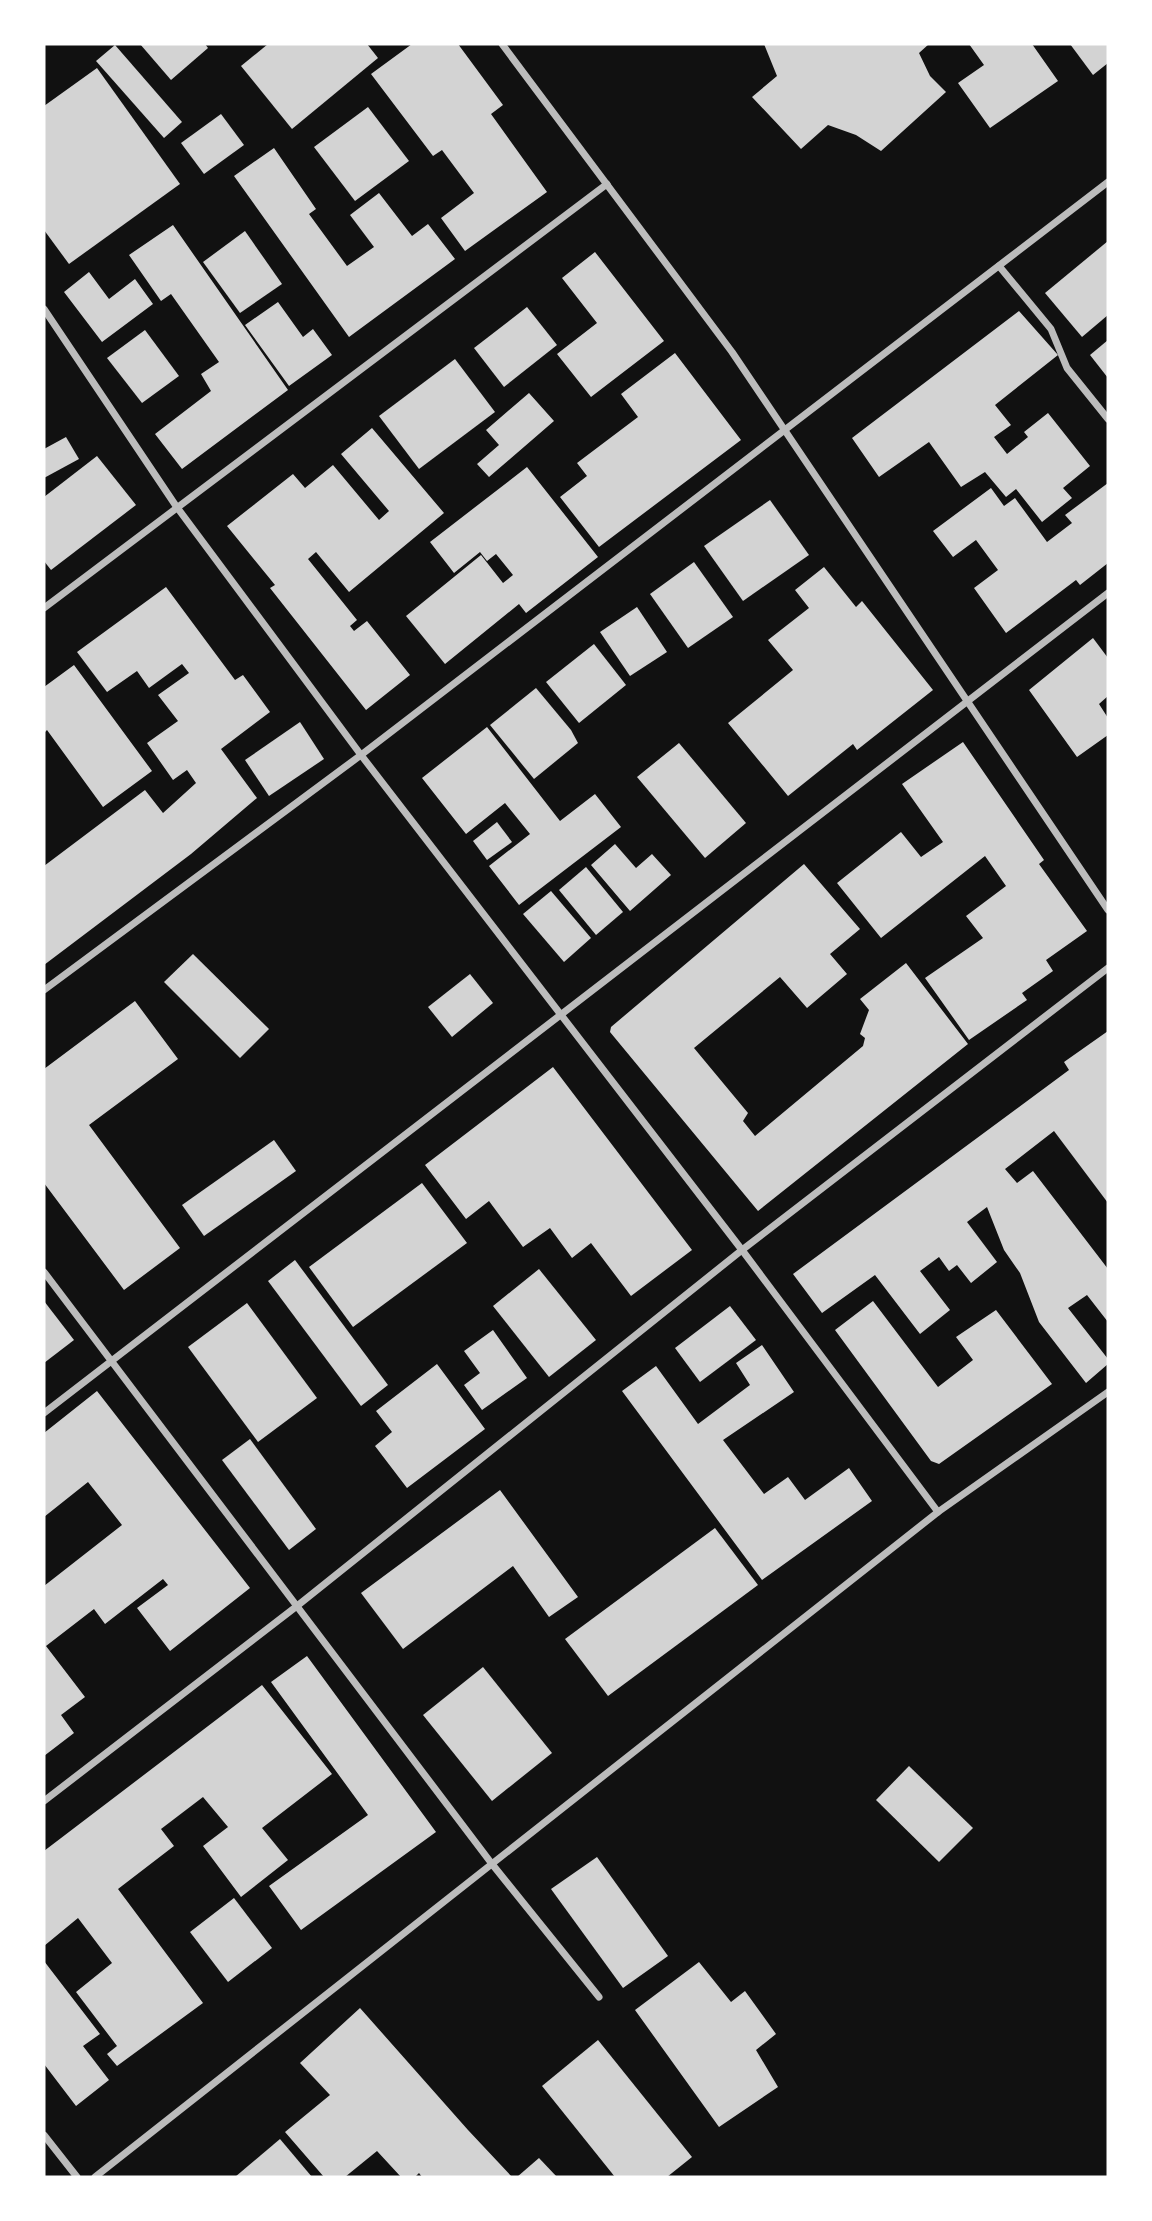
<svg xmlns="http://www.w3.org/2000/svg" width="1152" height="2221" font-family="Bitter,serif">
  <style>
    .building { fill: #d3d3d3 }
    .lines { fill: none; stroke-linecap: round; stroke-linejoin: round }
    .minor { stroke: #bcbcbc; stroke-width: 7 }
  </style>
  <rect width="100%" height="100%" fill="#111"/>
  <g class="building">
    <path d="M140 44H205L208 48 171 80Z"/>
    <path d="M268 44H367L378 58 292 129 241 66Z"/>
    <path d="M412 44H458L503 105 491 114 547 192 465 251 441 218 474 193 442 150 433 156 371 74Z"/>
    <path d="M764 44H929L919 53 930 76 946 92 881 151 856 135 828 125 801 149 752 97 777 76Z"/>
    <path d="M969 44H1032L1058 81 990 128 958 83 984 65Z"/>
    <path d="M1070 44H1108V63L1093 75Z"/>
    <path d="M115 45 182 122 164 138 96 61Z"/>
    <path d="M97 68 180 184 69 264 44 230V106Z"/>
    <path d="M368 107 409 161 355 201 314 147Z"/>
    <path d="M221 114 244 145 204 174 181 143Z"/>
    <path d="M274 148 316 209 309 214 347 266 374 247 350 215 379 193 412 236 428 224 455 259 349 337 234 176Z"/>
    <path d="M173 225 288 390 182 469 155 434 211 391 201 374 219 362 171 294 161 301 129 255Z"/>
    <path d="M245 231 282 284 240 313 203 262Z"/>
    <path d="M1108 241V315L1082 337 1045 293Z"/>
    <path d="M595 252 664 341 591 397 557 354 597 323 562 278Z"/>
    <path d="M89 272 109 299 135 279 153 304 102 342 64 292Z"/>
    <path d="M278 302 303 337 313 329 332 355 289 386 245 325Z"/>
    <path d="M527 307 557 345 504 387 474 348Z"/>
    <path d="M1019 311 1058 355 995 405 1011 425 994 437 1007 454 1028 437 1024 432 1048 413 1090 466 1063 488 1072 498 1042 522 1016 489 1006 497 985 472 961 487 929 442 879 477 852 438Z"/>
    <path d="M145 330 179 376 142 403 107 358Z"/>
    <path d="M1108 340V378L1090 355Z"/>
    <path d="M675 353 741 440 599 547 560 497 587 476 577 463 638 417 621 394Z"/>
    <path d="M455 359 495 412 419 469 379 416Z"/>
    <path d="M529 393 554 421 489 477 477 464 499 445 486 430Z"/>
    <path d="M372 428 444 513 349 592 316 552 308 559 357 620 350 626 354 631 367 621 410 675 366 710 270 588 275 585 227 526 293 474 305 488 333 465 379 520 389 511 341 454Z"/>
    <path d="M66 437 79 459 44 478V449Z"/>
    <path d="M97 456 136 505 51 570 44 561V497Z"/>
    <path d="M527 467 598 557 526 613 519 604 445 664 406 616 481 555 503 583 513 575 496 554 487 561 480 552 454 573 430 542Z"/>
    <path d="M1108 483V563L1080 585 1076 580 1006 633 974 588 998 570 976 540 953 557 933 531 991 488 1004 506 1015 498 1047 542 1072 523 1065 515Z"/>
    <path d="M770 500 809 555 743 601 704 546Z"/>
    <path d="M694 562 733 617 688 648 650 594Z"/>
    <path d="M824 567 856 607 862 601 933 690 857 750 853 744 788 796 728 723 793 670 768 640 809 608 795 590Z"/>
    <path d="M166 587 235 680 243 675 270 712 221 749 257 798 191 854 44 965V866L145 790 163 813 196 783 187 770 173 780 147 743 178 721 158 695 189 673 182 664 149 688 137 671 107 692 77 652Z"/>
    <path d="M637 607 667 652 630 676 600 632Z"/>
    <path d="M1093 638 1108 658V696L1099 704 1108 718V735L1077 757 1029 690Z"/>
    <path d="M594 644 626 685 579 723 546 682Z"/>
    <path d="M74 665 152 771 103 807 47 730 44 733V687Z"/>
    <path d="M536 688 571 730 578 743 534 779 490 725Z"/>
    <path d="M300 722 324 759 269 796 245 760Z"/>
    <path d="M487 727 560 821 595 794 621 827 519 905 489 866 530 834 505 803 466 834 422 778Z"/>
    <path d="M963 742 1044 860 1039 864 1087 931 1046 960 1053 971 1022 993 1027 1000 969 1040 925 978 983 938 966 916 1006 886 985 856 881 938 837 883 901 832 921 857 943 842 902 784Z"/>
    <path d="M679 743 746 823 705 858 637 777Z"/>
    <path d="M497 822 512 842 487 860 473 841Z"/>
    <path d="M615 844 636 868 652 854 671 875 630 911 591 865Z"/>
    <path d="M804 864 860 929 830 954 847 974 807 1008 780 977 694 1048 748 1113 743 1121 755 1136 863 1046 865 1038 860 1034 869 1010 860 999 906 963 968 1044 758 1211 610 1032 611 1027Z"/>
    <path d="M586 867 623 912 596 935 559 890Z"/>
    <path d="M551 891 591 938 564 962 523 914Z"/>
    <path d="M193 954 269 1029 240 1058 164 982Z"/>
    <path d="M470 974 493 1003 452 1037 428 1007Z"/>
    <path d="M135 1001 178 1059 89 1125 180 1248 124 1290 44 1183V1069Z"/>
    <path d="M1108 1031V1203L1054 1131 1005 1169 1017 1183 1033 1171 1108 1269V1322L1087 1295 1068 1308 1108 1359V1364L1086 1383 1039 1322 1020 1273 1004 1250 987 1207 967 1222 997 1262 971 1283 957 1265 949 1271 939 1257 920 1271 950 1310 920 1334 875 1275 822 1313 793 1274 1069 1070 1064 1062Z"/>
    <path d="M553 1067 692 1250 631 1296 591 1243 572 1258 550 1228 523 1247 489 1201 466 1219 425 1165Z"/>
    <path d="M274 1140 296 1171 204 1236 182 1205Z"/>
    <path d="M422 1183 467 1243 353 1327 309 1267Z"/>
    <path d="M295 1260 388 1385 361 1406 268 1281Z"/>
    <path d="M539 1269 596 1340 549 1377 493 1306Z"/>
    <path d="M44 1301 74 1340 44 1363Z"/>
    <path d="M873 1301 938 1387 973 1360 956 1337 996 1310 1052 1384 939 1464 931 1461 835 1330Z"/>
    <path d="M247 1303 317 1398 258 1442 188 1347Z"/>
    <path d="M730 1306 756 1340 700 1382 675 1348Z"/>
    <path d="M493 1330 527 1378 482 1410 464 1385 480 1373 464 1351Z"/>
    <path d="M762 1345 794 1392 723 1440 764 1494 788 1477 805 1500 849 1468 872 1501 762 1580 622 1391 656 1366 698 1424 750 1385 736 1363Z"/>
    <path d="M437 1364 485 1429 407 1488 375 1446 392 1432 376 1411Z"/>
    <path d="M97 1391 250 1588 170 1651 137 1608 168 1585 163 1579 105 1624 94 1609 46 1646 85 1697 61 1715 74 1733 44 1756V1586L122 1525 88 1482 44 1517V1433Z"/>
    <path d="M250 1439 316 1529 289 1550 222 1460Z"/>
    <path d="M500 1490 578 1597 549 1617 513 1566 403 1649 361 1593Z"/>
    <path d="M715 1528 758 1585 608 1696 565 1639Z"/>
    <path d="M307 1656 436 1832 301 1930 269 1886 368 1815 271 1682Z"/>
    <path d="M483 1667 552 1753 492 1801 423 1715Z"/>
    <path d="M262 1685 332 1774 262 1828 288 1860 241 1897 203 1846 228 1827 203 1797 161 1829 174 1846 118 1889 203 2003 117 2066 107 2054 117 2046 76 1992 112 1963 78 1918 44 1946V1851Z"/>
    <path d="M909 1766 973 1828 939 1862 876 1800Z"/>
    <path d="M597 1857 668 1956 623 1988 551 1889Z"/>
    <path d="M234 1898 272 1948 228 1982 190 1932Z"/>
    <path d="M44 1961 100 2034 83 2046 109 2080 76 2106 44 2064Z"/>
    <path d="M699 1962 731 2002 745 1991 776 2034 756 2050 778 2087 719 2127 635 2010Z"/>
    <path d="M360 2008 468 2130 512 2177H422L419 2173 415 2177H401L377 2151 345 2177H324L285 2132 330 2095 300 2063Z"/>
    <path d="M598 2040 692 2157 667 2177H615L542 2086Z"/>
    <path d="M280 2139 312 2177H235Z"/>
    <path d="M539 2158 557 2177H517Z"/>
  </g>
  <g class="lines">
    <g class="minor">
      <path d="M502 44 732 352 1108 910"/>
      <path d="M999 266 1051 329 1067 368 1108 419"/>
      <path d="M44 309 176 506 361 755 742 1250 938 1512"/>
      <path d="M44 608 607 184"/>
      <path d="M44 990 361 755 1108 182"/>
      <path d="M44 1272 492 1864 599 1997"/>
      <path d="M44 1413 1108 593"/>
      <path d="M44 1801 297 1606 742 1250 1108 968"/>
      <path d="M44 2135 77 2177"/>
      <path d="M95 2177 938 1512 1108 1392"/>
    </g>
  </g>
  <rect width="1152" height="2221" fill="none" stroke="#ffffff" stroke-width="91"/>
</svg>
